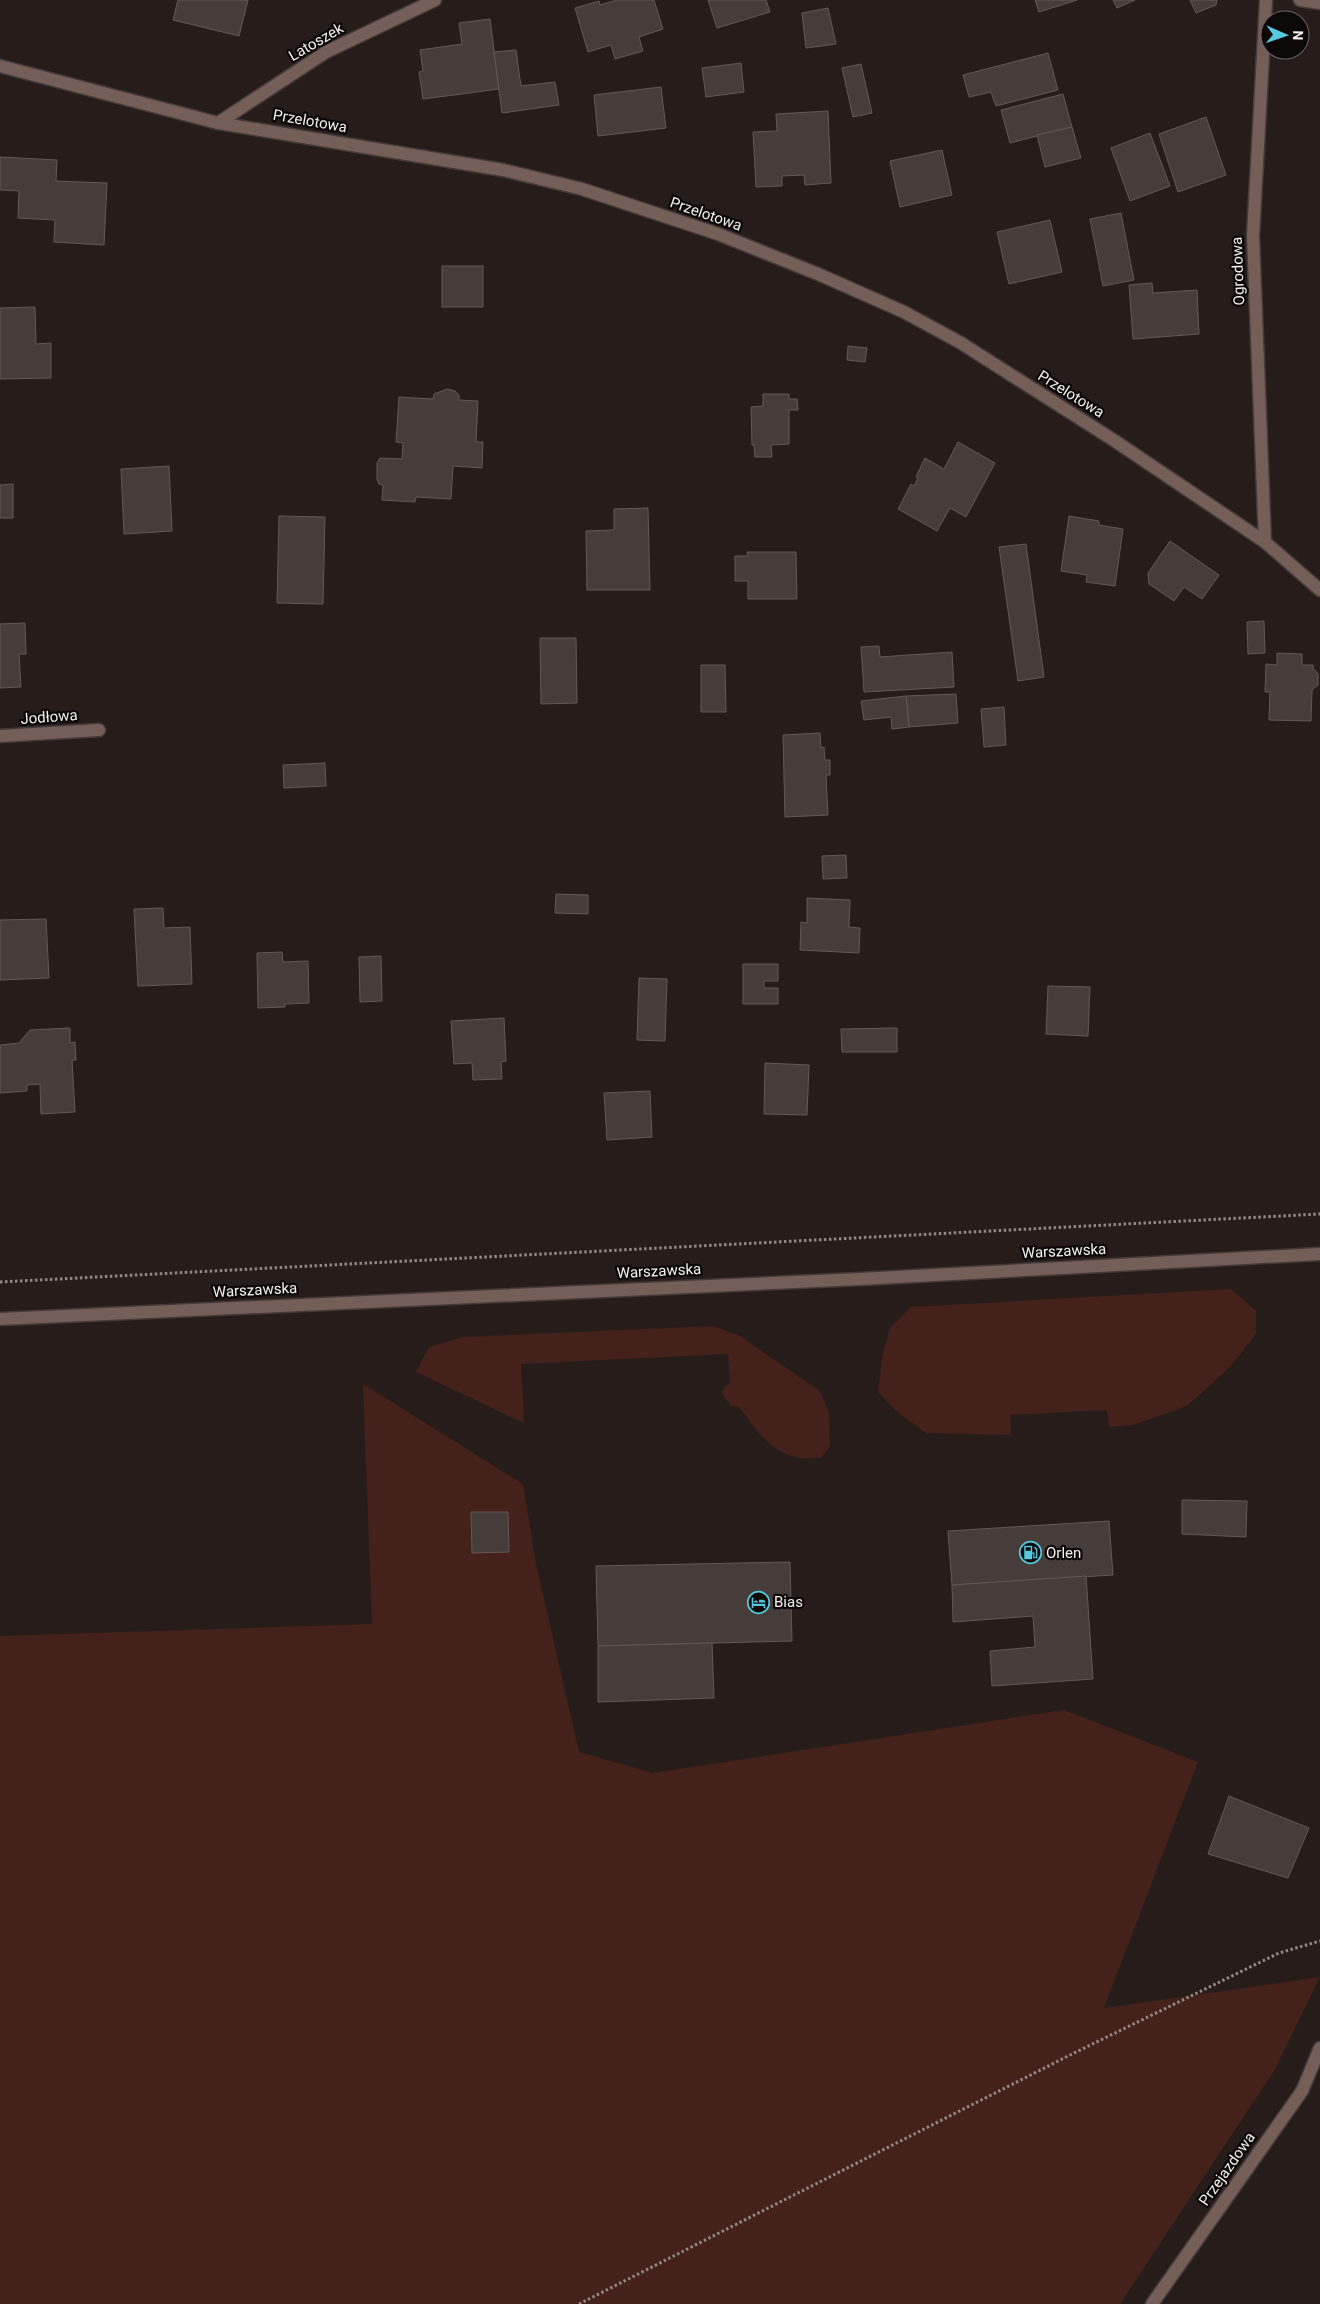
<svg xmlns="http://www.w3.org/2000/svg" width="1320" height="2304" font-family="Roboto,sans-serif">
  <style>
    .green { fill: #44211a }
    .building { fill: #463d3b; stroke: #635856 }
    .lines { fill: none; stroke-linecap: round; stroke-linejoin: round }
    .minor-casing { stroke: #433a39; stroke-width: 15 }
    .path { stroke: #908887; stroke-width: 3; stroke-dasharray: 2.5 2.5; stroke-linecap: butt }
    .minor { stroke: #755d58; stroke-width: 12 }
    .labels { text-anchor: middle; stroke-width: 4.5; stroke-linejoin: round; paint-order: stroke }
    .street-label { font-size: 15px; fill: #f5efee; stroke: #0c0808 }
    .poi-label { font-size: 15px; fill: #f5efee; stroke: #0c0808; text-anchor: start }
  </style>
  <rect width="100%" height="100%" fill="#261d1b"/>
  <g class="green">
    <path d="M1231 1289 1256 1311V1334L1230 1367 1187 1406 1133 1425 1109 1427 1107 1410 1010 1415 1011 1435 926 1433 896 1411 878 1392 883 1352 890 1328 910 1307Z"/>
    <path d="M713 1326 740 1336 820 1391 829 1413 830 1446 822 1457C780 1465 761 1437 739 1407L731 1406 721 1392 730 1382 728 1354 521 1364 524 1423 416 1372 429 1347 463 1337Z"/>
    <path d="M363 1384 523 1484 536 1564 579 1752 653 1773 1064 1710 1198 1762 1104 2008 1320 1977 1274 2071 1120 2304H0V1636L372 1624Z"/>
  </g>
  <g class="building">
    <path d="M178 0H248L239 36 173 20Z"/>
    <path d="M617 0H654L663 29 639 37 643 51 615 59 611 45 588 52 575 8 599 1 600 5Z"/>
    <path d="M708 0H766L770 12 717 28Z"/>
    <path d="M1035 0H1077L1039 12Z"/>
    <path d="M1113 0H1135L1117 8Z"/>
    <path d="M1190 0H1217L1216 5 1196 13Z"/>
    <path d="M828 8 836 44 806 48 802 13Z"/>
    <path d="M490 19 499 89 423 99 419 72 423 71 420 50 462 44 459 23Z"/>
    <path d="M516 50 521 86 555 82 559 105 502 113 494 52Z"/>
    <path d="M1048 53 1058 90 996 106 991 92 969 97 963 75Z"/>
    <path d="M741 63 744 92 706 97 702 68Z"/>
    <path d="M861 64 872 113 853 117 842 68Z"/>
    <path d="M661 87 666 128 598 136 594 95Z"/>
    <path d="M1063 94 1072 127 1010 143 1001 110Z"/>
    <path d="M828 111 831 183 805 185 804 175 782 176V186L756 187 753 132 777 131 776 114Z"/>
    <path d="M1206 117 1226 175 1178 192 1159 134Z"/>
    <path d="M1072 127 1081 158 1045 167 1037 135Z"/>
    <path d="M1150 133 1170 186 1130 201 1111 148Z"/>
    <path d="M942 150 952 195 900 207 890 161Z"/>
    <path d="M0 157 57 160 56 181 107 183 104 245 54 242 55 220 18 218 19 191 0 190Z"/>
    <path d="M1121 213 1134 280 1103 286 1090 219Z"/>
    <path d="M1050 220 1062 272 1009 284 997 232Z"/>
    <rect x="442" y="266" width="41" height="41"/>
    <path d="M1152 283 1153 293 1197 290 1199 334 1133 339 1129 285Z"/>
    <path d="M35 307 36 344 51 343V378L0 379V308Z"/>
    <path d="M848 346 867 348 865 362 847 360Z"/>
    <path d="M447 389 455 391 459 395V400L478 401 476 442H483L482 468 453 466 451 499 416 497 415 502 382 500 383 485 379 484 377 479V463L380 458 402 459 403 443 396 442 399 397 433 399 434 394Z"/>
    <path d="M763 394H789V399H797L798 410H789V444L771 445 772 457H755L754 445H752L751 407 763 406Z"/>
    <path d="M958 442 995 463 966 517 950 508 937 531 898 509 911 484 914 486 918 478 916 477 925 458 944 469Z"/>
    <path d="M169 466 172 531 124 534 121 469Z"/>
    <path d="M13 484V518H0V485Z"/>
    <path d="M648 508 650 590H587L586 531 614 530V509Z"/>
    <path d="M279 516 325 517 323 604 277 603Z"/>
    <path d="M1069 516 1099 521V525L1123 529 1115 586 1086 582 1087 575 1061 571Z"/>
    <path d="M1170 541 1219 575 1202 599 1184 587 1174 601 1149 584 1148 573Z"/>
    <path d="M1026 544 1044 677 1018 681 999 547Z"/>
    <path d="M747 552H796L797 599H748V581H735V556H748Z"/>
    <path d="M1264 621 1265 653 1248 654 1247 622Z"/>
    <path d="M25 623 26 654H19L21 687 0 688V624Z"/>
    <path d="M540 638H576L577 703 541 704Z"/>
    <path d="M879 646 880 657 952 652 954 687 864 692 861 647Z"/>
    <path d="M1277 653 1302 654V665H1313V668L1318 674V685L1312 690 1311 721 1269 720 1270 692H1265L1266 664 1277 665Z"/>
    <path d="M701 665H725L726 712H701Z"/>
    <path d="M956 694 958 723 909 727 906 696Z"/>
    <path d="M906 696 909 727 892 729 891 717 864 720 861 701Z"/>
    <path d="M1004 707 1006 745 984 747 981 709Z"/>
    <path d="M820 733 821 748 824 747 825 760H830V775H826L828 815 785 817 783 735Z"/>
    <path d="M325 763 326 786 284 788 283 765Z"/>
    <path d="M846 855 847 878 823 879 822 856Z"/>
    <path d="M556 894 588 895V914L555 913Z"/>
    <path d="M807 898 850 900 849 927 860 928 859 953 800 950 801 922 807 923Z"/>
    <path d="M163 908 164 928 190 927 192 984 138 986 134 909Z"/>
    <path d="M46 919 49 978 0 980V920Z"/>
    <path d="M282 952 283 962 308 961 309 1003 285 1004V1007L258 1008 257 953Z"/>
    <path d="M381 956 382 1001 360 1002 359 957Z"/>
    <path d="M743 964H778V981H764V988H778V1004H743Z"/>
    <path d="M639 978 667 979 665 1041 637 1040Z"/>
    <path d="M1048 986 1090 987 1088 1036 1046 1034Z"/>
    <path d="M504 1018 506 1061 501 1062 502 1079 473 1080 472 1063 454 1064 451 1021Z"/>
    <path d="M70 1028V1043L75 1042 76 1060H72L75 1112 41 1114 40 1084 27 1085V1091L0 1093V1045L19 1043 30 1030Z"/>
    <path d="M897 1028V1052H842L841 1029Z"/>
    <path d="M765 1063 809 1065 807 1115 764 1114Z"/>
    <path d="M650 1091 652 1137 607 1140 604 1093Z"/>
    <path d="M1182 1500 1247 1501 1246 1537 1182 1534Z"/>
    <path d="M471 1512H508L509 1552 472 1553Z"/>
    <path d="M1109 1521 1113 1575 952 1585 948 1531Z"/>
    <path d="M790 1562 792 1641 598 1646 596 1566Z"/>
    <path d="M1086 1576 1093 1679 992 1686 990 1651 1035 1647 1033 1616 953 1622 952 1585Z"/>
    <path d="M712 1643 714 1698 598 1702V1646Z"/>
    <path d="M1229 1796 1309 1828 1288 1878 1208 1854Z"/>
  </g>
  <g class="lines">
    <defs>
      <g id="minor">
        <path d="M1300 0 1320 3"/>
        <path d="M0 66 218 123 503 170 582 189 718 234 818 274 904 312 961 343 1115 441 1265 542 1320 590"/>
        <path d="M218 123 326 52 435 0"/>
        <path d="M1265 542 1253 236 1266 0"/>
        <path d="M0 736 99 730"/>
        <path d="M0 1319 860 1279 1320 1254"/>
        <path d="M1152 2304 1302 2091 1320 2048"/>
      </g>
    </defs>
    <use href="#minor" class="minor-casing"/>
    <g class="path">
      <path d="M0 1282 1320 1214"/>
      <path d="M579 2304 1072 2054 1279 1953 1320 1941"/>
    </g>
    <use href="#minor" class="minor"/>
  </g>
  <defs>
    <symbol id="fuel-ring" viewBox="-11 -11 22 22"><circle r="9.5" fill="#0c0808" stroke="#55cadf" stroke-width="1.5"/><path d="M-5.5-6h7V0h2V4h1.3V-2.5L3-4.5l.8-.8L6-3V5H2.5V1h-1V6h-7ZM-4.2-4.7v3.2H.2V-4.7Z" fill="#55cadf"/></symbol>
    <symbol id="hotel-ring" viewBox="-11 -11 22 22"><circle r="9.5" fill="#0c0808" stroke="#55cadf" stroke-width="1.5"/><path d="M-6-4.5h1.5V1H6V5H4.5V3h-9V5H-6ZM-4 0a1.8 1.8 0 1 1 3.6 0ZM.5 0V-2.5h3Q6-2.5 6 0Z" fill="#55cadf"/></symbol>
  </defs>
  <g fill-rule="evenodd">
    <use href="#fuel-ring" x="1018" y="1540" width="25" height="25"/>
    <use href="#hotel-ring" x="746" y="1590" width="25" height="25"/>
  </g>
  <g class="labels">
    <g class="street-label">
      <text transform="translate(316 42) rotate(-30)" y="5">Latoszek</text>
      <text transform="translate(310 121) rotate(10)" y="5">Przelotowa</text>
      <text transform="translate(706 214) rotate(19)" y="5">Przelotowa</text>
      <text transform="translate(1238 271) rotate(-92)" y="5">Ogrodowa</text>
      <text transform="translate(1071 394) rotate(32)" y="5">Przelotowa</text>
      <text transform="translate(49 717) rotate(-4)" y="5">Jodłowa</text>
      <text transform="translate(1064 1251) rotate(-3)" y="5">Warszawska</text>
      <text transform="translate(659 1271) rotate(-3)" y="5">Warszawska</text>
      <text transform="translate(255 1290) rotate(-3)" y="5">Warszawska</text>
      <text transform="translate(1227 2169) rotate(-55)" y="5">Przejazdowa</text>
    </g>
    <g class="poi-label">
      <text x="1046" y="1558">Orlen</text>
      <text x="774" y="1607">Bias</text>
    </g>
  </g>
  <g transform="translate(1285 35) rotate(92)"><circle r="24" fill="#0c0808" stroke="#696464"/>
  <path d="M0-4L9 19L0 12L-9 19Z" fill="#55cadf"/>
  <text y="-8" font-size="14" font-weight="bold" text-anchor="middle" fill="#f5efee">N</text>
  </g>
</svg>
